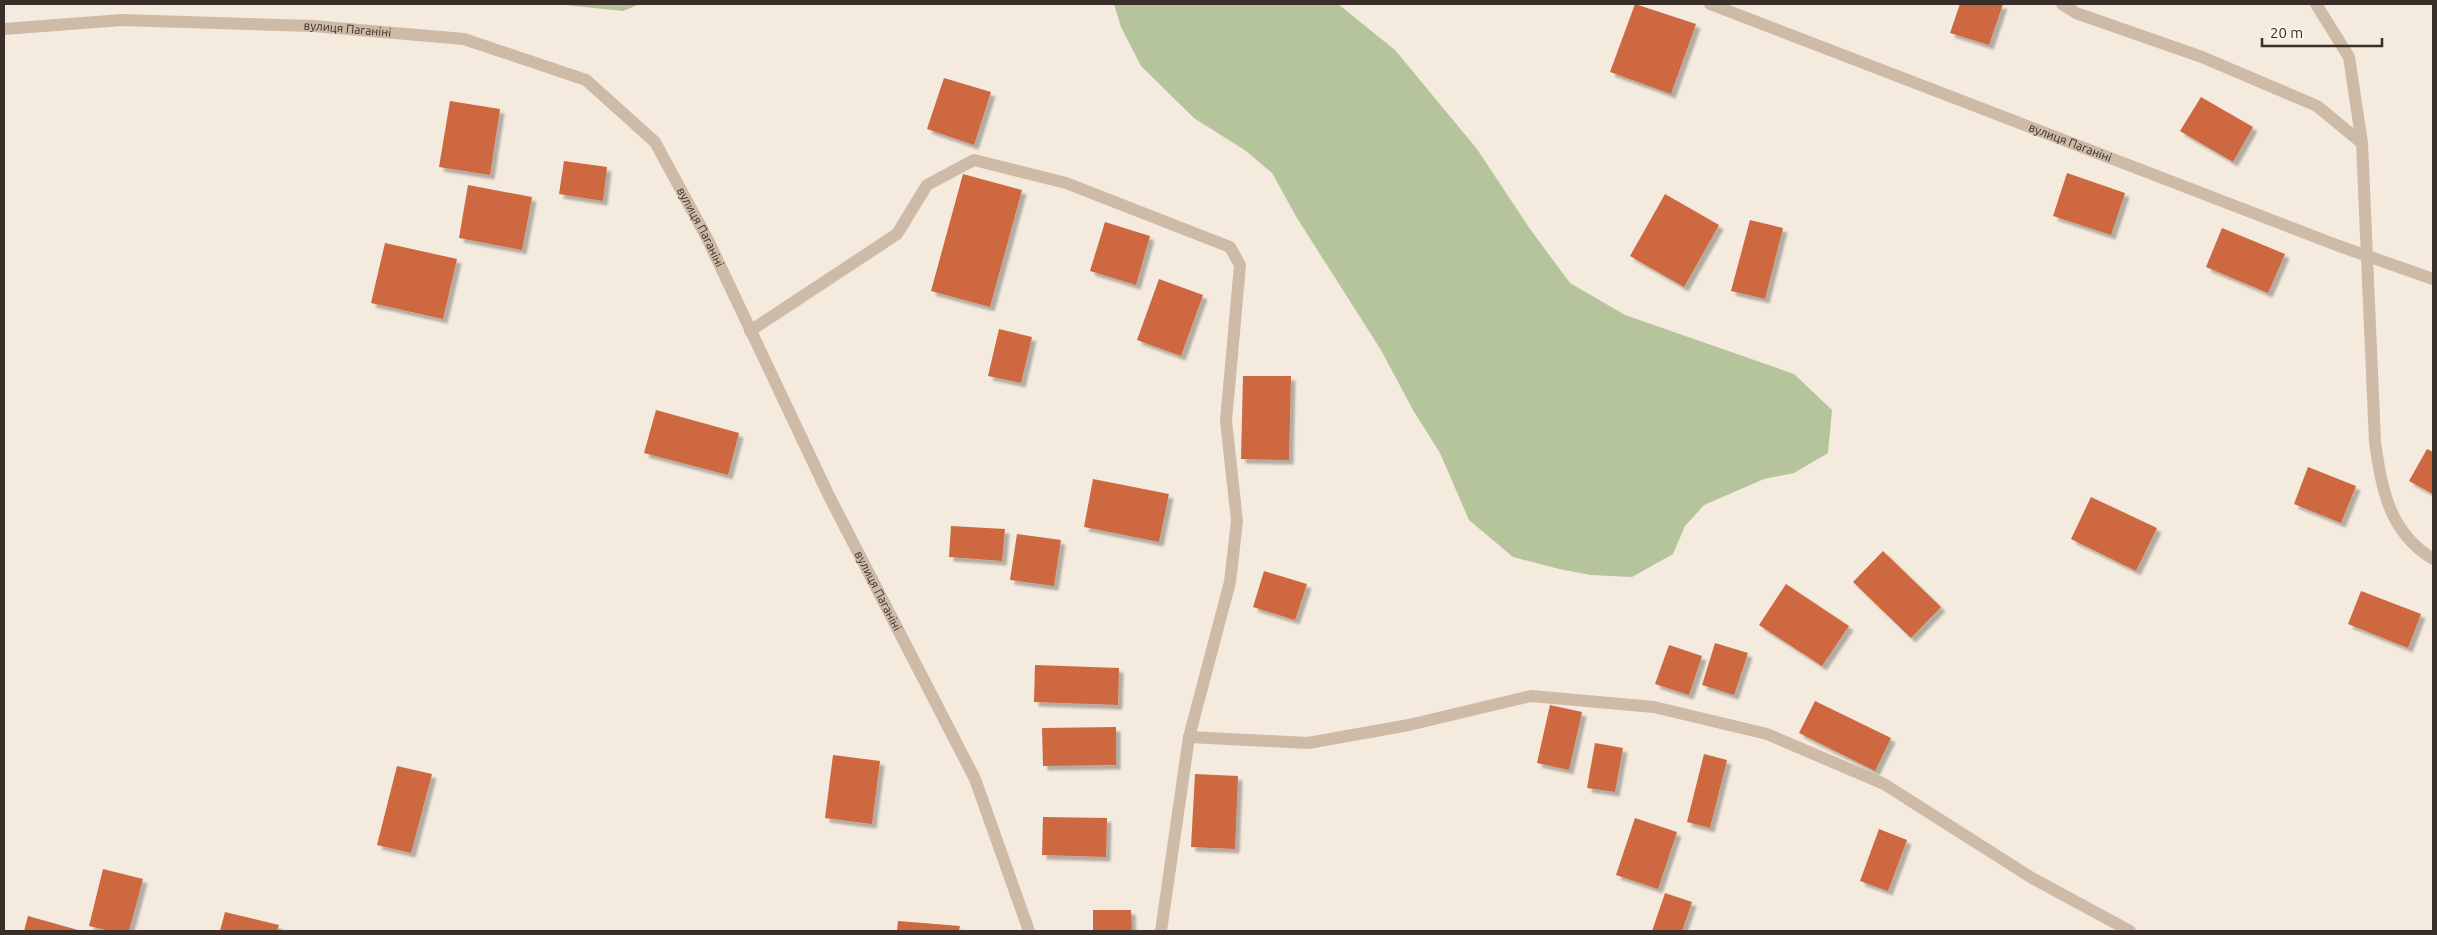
<svg xmlns="http://www.w3.org/2000/svg" width="2437" height="935" font-family="Ubuntu,sans-serif">
  <style>
    .green { fill: #b5c49b }
    .building { fill: #ce6840; filter: url(#shadow) }
    .lines { fill: none; stroke-linecap: round; stroke-linejoin: round }
    .lane { stroke: #cdbaa7; stroke-width: 12 }
    .street { stroke: #cdbaa7; stroke-width: 12 }
    .labels { text-anchor: middle; stroke-width: 4; stroke-linejoin: round; paint-order: stroke }
    .street-label { font-size: 12px; fill: #392e28; stroke: #fbf4e9 }
  </style>
  <defs>
    <filter id="shadow"><feDropShadow dx="4.5" dy="4.5" stdDeviation="1" flood-color="#0004"/></filter>
  </defs>
  <rect width="100%" height="100%" fill="#f4eadd"/>
  <g class="green">
    <path d="M556 4H640L623 11Z"/>
    <path d="M1114 4H1338L1395 50 1477 149 1530 229 1570 283 1625 315 1794 374 1832 410 1828 453 1794 473 1764 479 1704 505 1685 526 1673 554 1632 577 1591 575 1559 569 1513 557 1469 520 1440 453 1413 410 1381 350 1297 218 1272 173 1246 151 1194 118 1141 66 1121 27Z"/>
  </g>
  <g class="building">
    <path d="M1635 4 1696 24 1671 94 1610 72Z"/>
    <path d="M1960 4H2003L1989 45 1950 33Z"/>
    <path d="M944 78 991 92 974 145 927 129Z"/>
    <path d="M2201 97 2253 127 2233 162 2180 131Z"/>
    <path d="M450 101 500 109 490 175 439 167Z"/>
    <path d="M564 161 607 167 603 201 559 194Z"/>
    <path d="M2067 173 2125 193 2111 235 2053 216Z"/>
    <path d="M963 174 1022 190 990 307 931 291Z"/>
    <path d="M468 185 532 197 522 250 459 238Z"/>
    <path d="M1665 194 1719 225 1684 287 1630 256Z"/>
    <path d="M1750 220 1783 228 1765 299 1731 291Z"/>
    <path d="M1105 222 1150 236 1136 285 1090 271Z"/>
    <path d="M2222 228 2285 254 2268 293 2206 267Z"/>
    <path d="M385 243 457 259 443 319 371 303Z"/>
    <path d="M1159 279 1203 295 1181 356 1137 340Z"/>
    <path d="M999 329 1032 337 1021 383 988 376Z"/>
    <path d="M1243 376H1291L1289 460 1241 459Z"/>
    <path d="M656 410 739 433 728 475 644 453Z"/>
    <path d="M2427 449 2433 452V494L2409 481Z"/>
    <path d="M2308 467 2356 486 2341 523 2294 504Z"/>
    <path d="M1093 479 1169 494 1159 542 1084 527Z"/>
    <path d="M2091 497 2157 528 2136 571 2071 539Z"/>
    <path d="M951 526 1005 529 1002 561 949 557Z"/>
    <path d="M1017 534 1061 540 1054 586 1010 580Z"/>
    <path d="M1883 551 1941 607 1911 638 1853 582Z"/>
    <path d="M1264 571 1307 584 1295 620 1253 607Z"/>
    <path d="M1786 584 1849 626 1822 666 1759 625Z"/>
    <path d="M2361 591 2421 614 2408 648 2348 624Z"/>
    <path d="M1715 643 1748 653 1734 695 1702 685Z"/>
    <path d="M1669 645 1702 656 1689 695 1655 684Z"/>
    <path d="M1035 665 1119 668 1118 705 1034 702Z"/>
    <path d="M1815 701 1891 738 1875 771 1799 733Z"/>
    <path d="M1550 705 1582 712 1569 770 1537 763Z"/>
    <path d="M1116 727V765L1043 766 1042 728Z"/>
    <path d="M1595 743 1623 748 1615 792 1587 788Z"/>
    <path d="M1704 754 1727 760 1710 828 1687 822Z"/>
    <path d="M833 755 880 761 872 824 825 818Z"/>
    <path d="M397 766 432 774 411 853 377 845Z"/>
    <path d="M1195 774 1238 776 1235 849 1191 847Z"/>
    <path d="M1043 817 1107 818 1106 857 1042 855Z"/>
    <path d="M1635 818 1677 832 1658 889 1616 875Z"/>
    <path d="M1879 829 1907 840 1888 891 1860 881Z"/>
    <path d="M103 869 143 879 129 931H110L89 926Z"/>
    <path d="M1665 893 1692 902 1682 931H1652Z"/>
    <path d="M1093 910H1131L1132 931H1093Z"/>
    <path d="M225 912 279 925 277 931H220Z"/>
    <path d="M28 916 78 930 77 931H24Z"/>
    <path d="M898 921 960 926 959 931H897Z"/>
  </g>
  <g class="lines">
    <path class="lane" d="M2062 4 2076 13 2202 57 2317 106 2362 143"/>
    <g class="street">
      <path id="s1" d="M1710 4 2339 246 2433 279"/>
      <path d="M2316 4 2349 57 2362 143 2375 442C2382 490 2389 532 2433 559"/>
      <path id="s2" d="M4 29 122 20 313 26 464 39 586 80 655 142 707 238 829 496 975 779 1029 931"/>
      <path d="M750 331 897 234 927 185 974 160 1066 183 1230 247 1240 265 1226 421 1237 521 1230 582 1189 737 1161 931"/>
      <path d="M1189 737 1308 743 1409 725 1531 696 1654 707 1767 734 1884 784 2032 878 2130 931"/>
    </g>
  </g>
  <g class="labels">
    <g class="street-label">
      <text dy="4" stroke="none"><textPath href="#s2" startOffset="344">вулиця Паганіні</textPath></text>
      <text dy="4" stroke="none"><textPath href="#s1" startOffset="386">вулиця Паганіні</textPath></text>
      <text dy="4" stroke="none"><textPath href="#s2" startOffset="779">вулиця Паганіні</textPath></text>
      <text dy="4" stroke="none"><textPath href="#s2" startOffset="1184">вулиця Паганіні</textPath></text>
    </g>
  </g>
  <rect width="2437" height="935" fill="none" stroke="#392e28" stroke-width="10"/>
  <path d="M2262 38v8h120v-8" fill="none" stroke="#392e28" stroke-width="2.5"/>
  <text x="2270" y="38" font-size="15" fill="#392e28" stroke="#fbf4e9" stroke-width="4" paint-order="stroke">20 m</text>
</svg>
